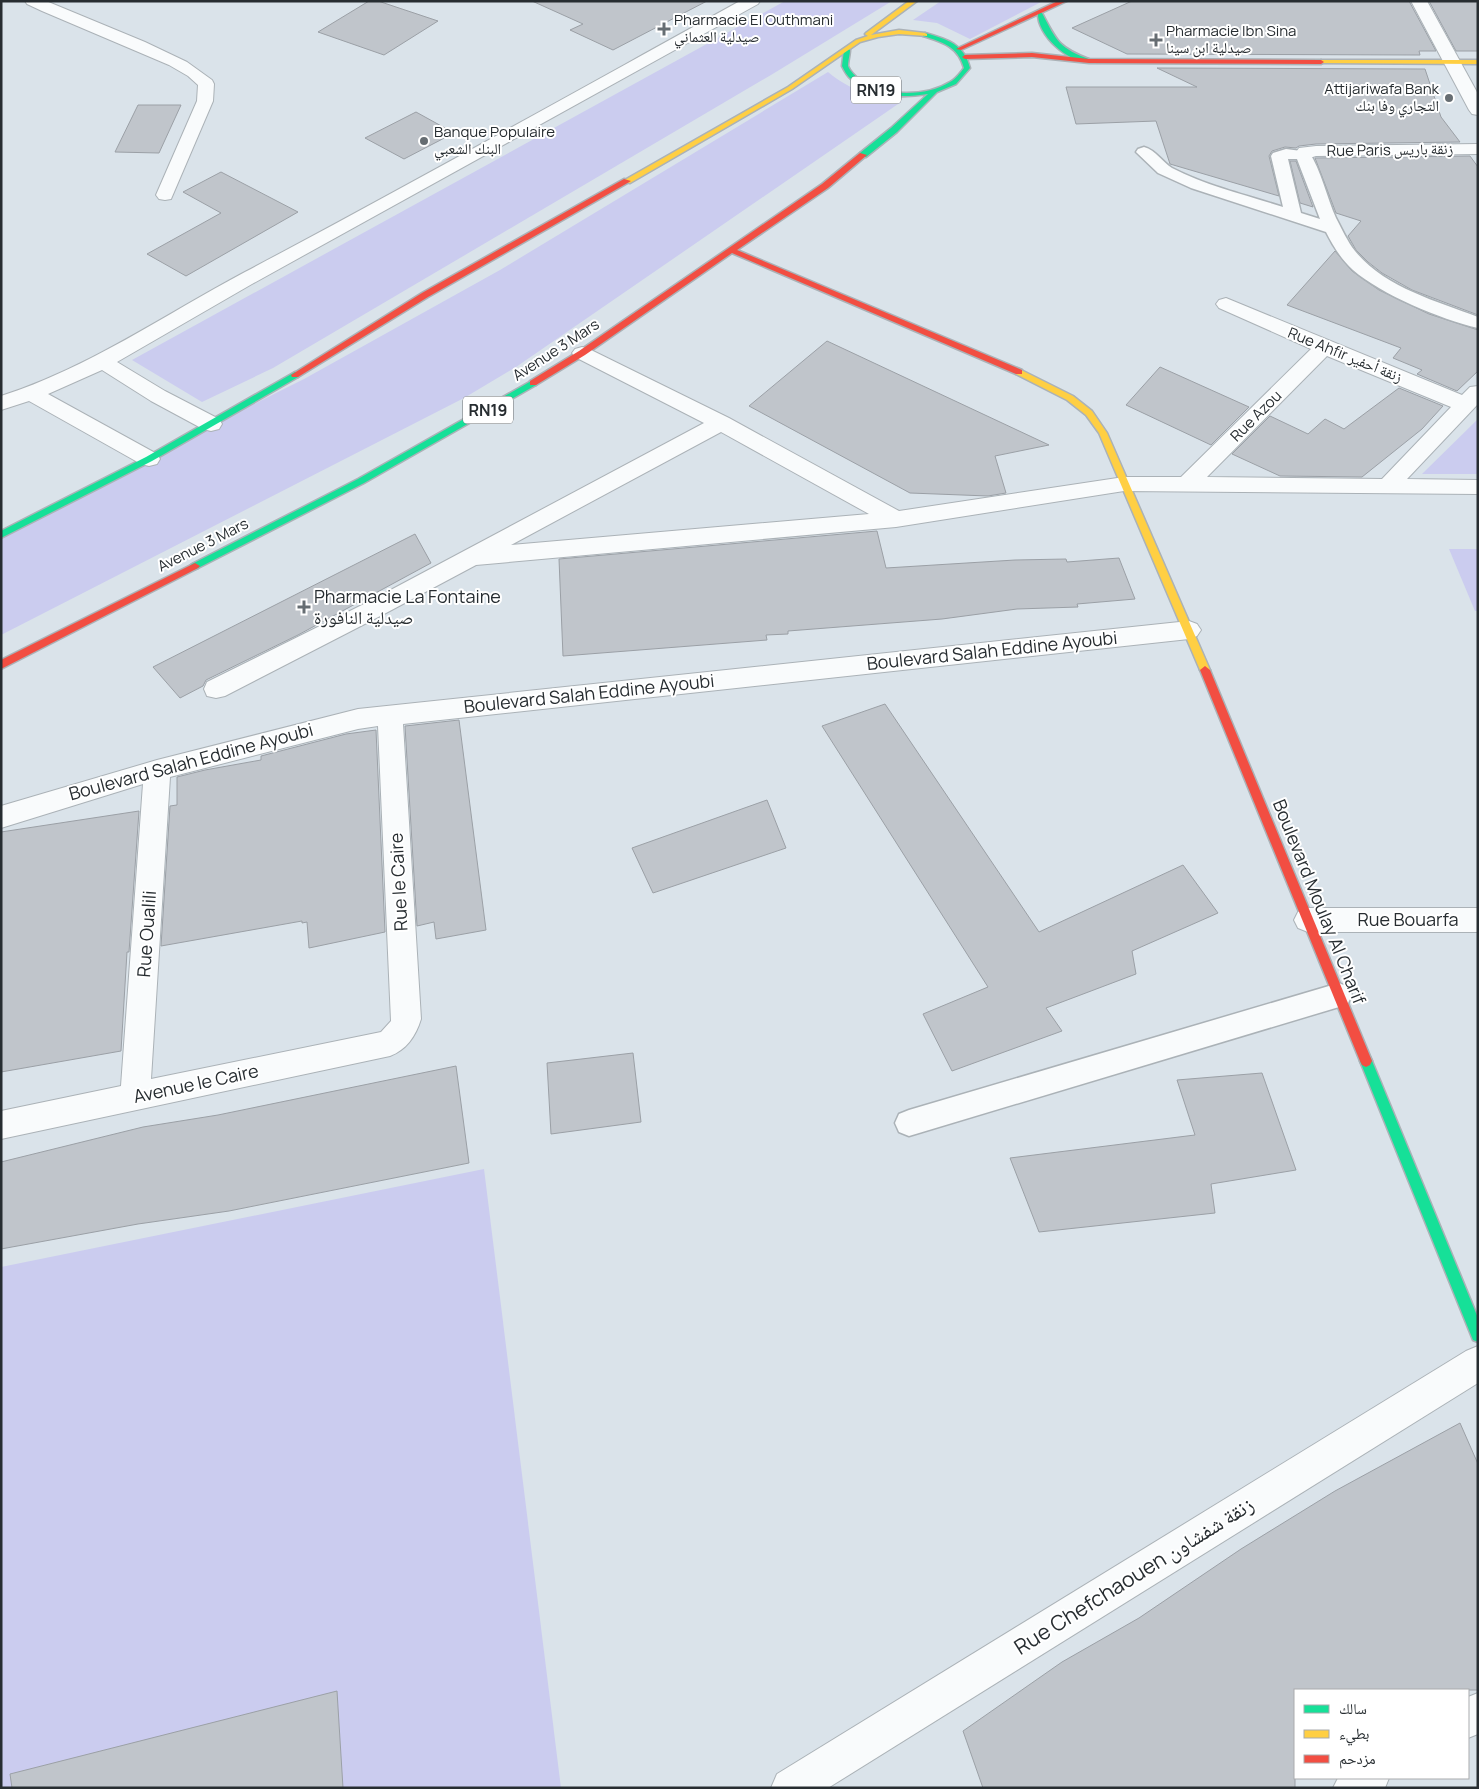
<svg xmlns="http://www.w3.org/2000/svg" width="1479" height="1789" font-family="Manrope,'Noto Naskh Arabic',sans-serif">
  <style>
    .green { fill: #cbccef }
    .building { fill: #c0c5cb; stroke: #9ba0a6 }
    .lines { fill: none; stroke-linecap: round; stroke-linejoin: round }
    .lane-casing { stroke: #abb2b7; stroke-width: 3 }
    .street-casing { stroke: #abb2b7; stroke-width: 2 }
    .fast-casing { stroke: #abb2b7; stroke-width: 3 }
    .slow-casing { stroke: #abb2b7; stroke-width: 3 }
    .jam-casing { stroke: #abb2b7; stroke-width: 3 }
    .lane { fill: #f9fbfc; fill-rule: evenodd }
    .street { fill: #f9fbfc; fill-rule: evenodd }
    .fast { fill: #16e098; fill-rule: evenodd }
    .slow { fill: #ffcf43; fill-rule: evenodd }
    .jam { fill: #f24e42; fill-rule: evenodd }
    .poi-dot { fill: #666d72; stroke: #fff; stroke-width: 2 }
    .labels { text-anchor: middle; stroke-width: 4; stroke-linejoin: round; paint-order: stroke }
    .far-poi-label { font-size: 15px; fill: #272d31; stroke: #fff; text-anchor: start }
    .far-street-label { font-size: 15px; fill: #272d31; stroke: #fff }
    .shield { fill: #fff; stroke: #686c6f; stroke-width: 1 }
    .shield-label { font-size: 16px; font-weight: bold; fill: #272d31 }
    .poi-label { font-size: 18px; fill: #272d31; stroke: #fff; text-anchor: start }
    .street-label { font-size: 18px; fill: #272d31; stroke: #fff }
    .near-street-label { font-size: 21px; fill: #272d31; stroke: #fff }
  </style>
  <rect width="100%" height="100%" fill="#dae3ea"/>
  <g class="green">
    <path d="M785 1H892L771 75 273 368 202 402 132 360Z"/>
    <path d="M941 1H1043L970 39 937 23 913 20Z"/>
    <path d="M828 72C849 90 874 97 901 102L516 367 464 398 1 635V531L304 379 500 270Z"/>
    <path d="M1478 419V474H1422Z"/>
    <path d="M1449 549H1478V611H1475Z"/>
    <path d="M484 1169 561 1788H1V1267Z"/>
  </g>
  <g class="building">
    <path d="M369 1H378L438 21 384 55 318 32Z"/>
    <path d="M532 1H707L613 50 570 30 583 24Z"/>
    <path d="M1132 1H1409L1436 51H1419L1420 55 1127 54 1072 28Z"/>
    <path d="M1429 1H1478V51H1456Z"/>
    <path d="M1157 68 1425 69 1441 117 1460 142 1316 144 1299 146 1296 148 1285 147 1272 151 1269 156 1279 196 1170 164 1156 121 1076 124 1066 87H1197Z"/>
    <path d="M138 105H181L159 153 115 152Z"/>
    <path d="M416 112 454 133 404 159 365 138Z"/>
    <path d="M1470 156 1478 167V315L1412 290 1382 273 1368 262 1356 250 1348 236 1361 221 1336 213 1315 158Z"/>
    <path d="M1290 161H1296L1313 207 1300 203Z"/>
    <path d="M221 172 298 212 186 276 147 254 221 213 183 192Z"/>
    <path d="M1335 251 1352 271 1379 290 1429 314 1478 330V371L1457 391 1417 374 1422 370 1393 358 1401 348 1287 305Z"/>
    <path d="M827 341 1049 445 995 456 1006 493 988 496 910 493 749 406Z"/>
    <path d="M1160 367 1249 407 1211 445 1126 405Z"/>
    <path d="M1399 388 1443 406 1422 429 1362 477 1280 476 1232 454 1270 416 1308 434 1325 419 1344 429Z"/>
    <path d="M877 531 886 568 1015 560 1066 559 1067 562 1119 558 1135 599 1077 604 1078 607 1017 609 942 619 788 631V634L766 635 767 640 563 656 559 559Z"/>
    <path d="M415 534 431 563 298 635 206 680 203 686 180 698 153 667Z"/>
    <path d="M885 704 1039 932 1183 865 1218 913 1132 951 1136 974 1046 1008 1062 1031 952 1071 923 1014 988 987 822 726Z"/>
    <path d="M459 720 486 930 436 939 434 922 417 926 405 726Z"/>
    <path d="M376 730 385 932 309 948 307 922 302 923V921L161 946 170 806 177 805V777L205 770 261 760V756L346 734Z"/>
    <path d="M767 800 786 848 653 893 632 848Z"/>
    <path d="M139 811 129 952H127L121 1051 1 1072V832Z"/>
    <path d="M633 1053 641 1122 551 1134 547 1063Z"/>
    <path d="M456 1066 469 1163 229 1211 138 1224 1 1249V1162L143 1127 218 1115Z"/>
    <path d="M1262 1073 1296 1170 1211 1184 1215 1213 1039 1232 1010 1158 1195 1135 1177 1080Z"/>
    <path d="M1460 1423 1478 1464V1690H1295V1788H983L963 1731 1062 1662 1139 1618 1241 1549 1335 1491Z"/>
    <path d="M337 1691 343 1788H12L10 1774Z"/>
  </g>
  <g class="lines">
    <defs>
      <g id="lane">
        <path d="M1144 147C1156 150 1162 162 1172 168 1207 186 1246 195 1283 207L1271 156 1273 153 1286 149 1309 152C1321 170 1327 198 1336 218 1342 229 1347 241 1355 251 1384 287 1436 301 1478 317V328C1440 319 1382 295 1353 270 1341 259 1333 246 1326 232L1191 188 1158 173 1136 152 1138 149ZM1288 159H1297L1320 219 1301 213Z"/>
        <path d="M1339 983 1348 987 1352 995 1348 1003 1339 1007 909 1136 899 1132 895 1123 899 1114 909 1110Z"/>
      </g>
      <g id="street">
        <path d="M25 1H46L145 42 187 62 212 80 214 84 213 101 171 199 165 200 159 199 156 195 197 101 198 85 188 76 169 65 42 11 27 4Z"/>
        <path d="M740 1H760L758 4 252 284 117 362 165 391 219 419 222 424 219 429 211 431 203 429 151 401 102 370 48 394 157 454 160 459 157 464 149 466 141 464 29 401 1 410V396C89 368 164 315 245 272 411 184 575 92 740 1Z"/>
        <path d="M1411 1H1427L1478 94V115L1472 114 1469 110Z"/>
        <path d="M1478 144V154L1316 156 1303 160 1297 159 1294 155 1299 148 1316 146Z"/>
        <path d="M1226 298 1462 395 1470 387 1478 386V404L1407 479 1478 480V494L1124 491 896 527 476 565 386 613 225 696 216 698 207 696 204 689 207 682 370 601 704 423 575 357 572 353 575 349 582 347 589 349 729 418 899 511 1124 477H1181L1311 349 1219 308 1216 304 1219 300ZM1327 356 1451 407 1382 479 1207 477ZM721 432 869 514 511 545Z"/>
        <path d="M1189 621 1197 624 1201 630 1197 636 1189 639 403 724 421 1019C416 1036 406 1050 390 1056L1 1139V1111L121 1086 143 784 1 828V806L157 760 358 709ZM378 726 391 1021 381 1032 151 1079 170 777 358 729Z"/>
        <path d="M1308 908H1478V932H1308L1298 928 1294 920 1298 912Z"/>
        <path d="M1478 1346V1383L828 1788H771L777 1774 1466 1351Z"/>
        <path d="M1478 1693V1734L1468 1738V1697Z"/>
        <path d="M1338 1778H1389L1385 1788H1333Z"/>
      </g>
      <g id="fast">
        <path d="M1038 13H1042C1057 42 1059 48 1091 60V62C1069 64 1037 35 1038 13Z"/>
        <path d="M925 33C947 39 964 44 970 68L956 84 937 92 897 132 866 157H860V153L891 128 928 94C903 98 870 98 851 79 847 76 844 70 842 66L844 50 847 48 850 50C850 54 848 61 848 66 850 71 856 77 860 80 884 97 926 97 950 82 956 79 960 73 964 68 958 46 942 42 923 36V34Z"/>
        <path d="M295 372 299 375 298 377 152 461 1 538V531L146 457Z"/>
        <path d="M533 380 537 383 536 385 364 483 198 568 195 569 190 566 192 564 358 479Z"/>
        <path d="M1366 1055 1370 1057 1372 1061 1478 1318V1342L1473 1340 1360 1061 1362 1057Z"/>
      </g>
      <g id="slow">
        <path d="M909 1H917L871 35 899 30 925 33 927 34V36L899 34 878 37 860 42 792 89 630 183 623 181 788 87 856 40 868 36 865 34 866 33Z"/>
        <path d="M1321 60H1478V64L1319 63V61Z"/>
        <path d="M1019 369 1073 396 1092 411 1107 433 1210 670 1209 673 1205 674 1200 670 1099 433 1086 415 1067 400 1016 374V370Z"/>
      </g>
      <g id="jam">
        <path d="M1058 1H1067L961 50 956 49Z"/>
        <path d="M1032 53 1089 59 1321 60 1324 62 1321 64 1089 63 1032 57 965 59 962 57 965 55Z"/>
        <path d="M860 153 867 155 828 188 737 250 1022 370V374H1016L732 253 585 355 536 385H530V381L579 351 822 184Z"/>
        <path d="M624 179 631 181 428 297 298 377H292L291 375 422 293Z"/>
        <path d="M195 563 200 566 198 568 1 669V660Z"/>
        <path d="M1205 666 1210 670 1372 1061 1370 1065 1366 1067 1362 1065 1360 1061 1200 670Z"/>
      </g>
    </defs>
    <use href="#lane" class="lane-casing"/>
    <use href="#street" class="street-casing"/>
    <use href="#fast" class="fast-casing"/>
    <use href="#slow" class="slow-casing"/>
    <use href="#jam" class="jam-casing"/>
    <use href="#lane" class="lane"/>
    <use href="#street" class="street"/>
    <use href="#fast" class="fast"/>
    <use href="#slow" class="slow"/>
    <use href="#jam" class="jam"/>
  </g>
  <g class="poi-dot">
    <path d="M661.5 21.5h5v5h5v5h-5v5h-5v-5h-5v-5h5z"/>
    <path d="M1153.5 32.5h5v5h5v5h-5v5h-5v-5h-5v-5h5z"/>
    <circle cx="1449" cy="98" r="5"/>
    <circle cx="424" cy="141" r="5"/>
    <path d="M301.5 599.5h5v5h5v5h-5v5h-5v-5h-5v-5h5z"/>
  </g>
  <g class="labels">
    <g class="far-poi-label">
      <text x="674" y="25">Pharmacie El Outhmani<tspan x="674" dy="17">صيدلية العثماني</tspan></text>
      <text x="1166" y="36">Pharmacie Ibn Sina<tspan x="1166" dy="17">صيدلية ابن سينا</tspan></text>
      <text x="1439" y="94" text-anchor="end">Attijariwafa Bank<tspan x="1439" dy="17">التجاري وفا بنك</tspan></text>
      <text x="434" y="137">Banque Populaire<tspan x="434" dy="17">البنك الشعبي</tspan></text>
    </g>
    <g class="far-street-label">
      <text transform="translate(1390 150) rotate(-1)" y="5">Rue Paris زنقة باريس</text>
      <text transform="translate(556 350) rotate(-33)" y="5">Avenue 3 Mars</text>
      <text transform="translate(1345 355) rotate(22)" y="5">Rue Ahfir زنقة أحفير</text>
      <text transform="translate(1256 416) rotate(-45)" y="5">Rue Azou</text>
      <text transform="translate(203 545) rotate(-27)" y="5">Avenue 3 Mars</text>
    </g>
    <g class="shield">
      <rect x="851" y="76.5" width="50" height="27" rx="4"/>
      <rect x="463" y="396.5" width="50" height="27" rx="4"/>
    </g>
    <g class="shield-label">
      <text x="876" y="96">RN19</text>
      <text x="488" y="416">RN19</text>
    </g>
    <g class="poi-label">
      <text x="314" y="603">Pharmacie La Fontaine<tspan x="314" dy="21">صيدلية النافورة</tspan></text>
    </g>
    <g class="street-label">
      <text transform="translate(992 651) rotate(-6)" y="6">Boulevard Salah Eddine Ayoubi</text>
      <text transform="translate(589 694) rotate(-6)" y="6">Boulevard Salah Eddine Ayoubi</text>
      <text transform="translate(191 762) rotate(-15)" y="6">Boulevard Salah Eddine Ayoubi</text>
      <text transform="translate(399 882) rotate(-93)" y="6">Rue le Caire</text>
      <text transform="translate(1319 902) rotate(68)" y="6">Boulevard Moulay Al Charif</text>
      <text x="1408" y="926">Rue Bouarfa</text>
      <text transform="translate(147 934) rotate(-86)" y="6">Rue Oualili</text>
      <text transform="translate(196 1084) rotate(-12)" y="6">Avenue le Caire</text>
    </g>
    <g class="near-street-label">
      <text transform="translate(1134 1576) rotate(-32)" y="7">Rue Chefchaouen زنقة شفشاون</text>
    </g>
  </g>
  <rect width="1479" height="1789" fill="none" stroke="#272d31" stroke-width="5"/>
  <rect x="1294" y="1689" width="175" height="90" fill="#ffffff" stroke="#a9abad"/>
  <rect x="1304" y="1705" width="25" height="8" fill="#16e098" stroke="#a9abad"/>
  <text x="1339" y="1714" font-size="15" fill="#272d31">سالك</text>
  <rect x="1304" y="1730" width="25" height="8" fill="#ffcf43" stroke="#a9abad"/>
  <text x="1339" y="1739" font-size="15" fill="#272d31">بطيء</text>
  <rect x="1304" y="1755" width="25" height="8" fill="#f24e42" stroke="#a9abad"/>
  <text x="1339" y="1764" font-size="15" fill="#272d31">مزدحم</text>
</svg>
